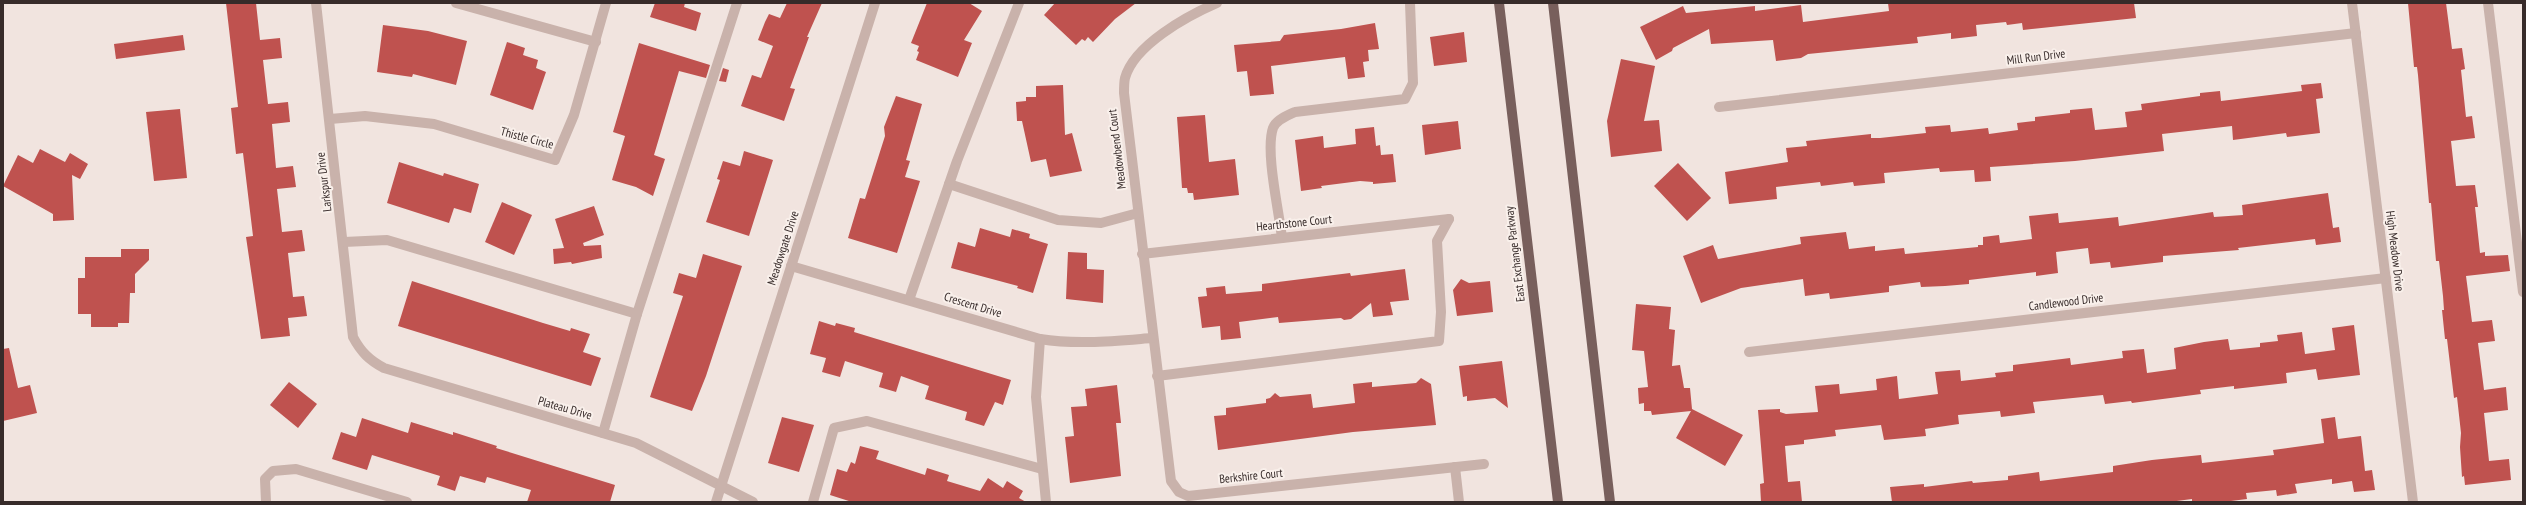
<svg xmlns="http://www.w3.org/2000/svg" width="2526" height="505" font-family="'PT Sans Narrow',sans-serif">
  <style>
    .building { fill: #bf524f }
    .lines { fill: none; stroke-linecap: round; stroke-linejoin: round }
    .minor { stroke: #c9b2ab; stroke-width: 10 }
    .major { stroke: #785f5c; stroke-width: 10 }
    .labels { text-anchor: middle; stroke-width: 4; stroke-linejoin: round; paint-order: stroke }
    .street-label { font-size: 12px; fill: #372b2a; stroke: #f9f0eb }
  </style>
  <rect width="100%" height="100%" fill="#f1e4df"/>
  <g class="building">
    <path d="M226 3H256L260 40 280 38 282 58 263 60 268 104 288 102 290 122 272 124 276 168 293 166 296 187 277 189 282 232 302 230 305 251 288 253 293 297 304 296 307 316 288 318 290 336 261 339 246 237 253 236 243 153 236 154 231 108 238 107Z"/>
    <path d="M655 3H685L684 7 701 13 696 31 650 17Z"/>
    <path d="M787 3H822L807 37H809L790 88 795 89 784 121 741 106 752 75 761 78 773 46 758 40 765 22 769 14 780 18Z"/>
    <path d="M927 3H969L982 11 964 40 972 43 958 77 916 60 919 52 917 51 919 46 911 43Z"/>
    <path d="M1055 3H1136L1115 19 1093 42 1088 37 1085 41 1082 39 1076 45 1044 15Z"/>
    <path d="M1888 3H2134L2136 18 2023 30 2022 23 2007 25 2006 22 1976 25 1977 36 1951 39V33L1917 37 1918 43 1808 54 1801 58 1776 61 1773 40 1711 44 1709 29 1673 48 1672 51 1656 60 1640 27 1683 6 1686 13 1755 6V11L1801 5 1803 22 1889 11Z"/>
    <path d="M2408 3H2446L2452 49 2462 48 2465 69 2461 70 2466 117 2472 116 2475 138 2451 141 2456 186 2475 185 2478 207H2475L2480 253 2485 252V256L2508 255 2510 271 2466 276 2472 322 2492 320 2495 341 2478 343 2484 390 2506 387 2508 410 2484 413 2489 461 2509 459 2511 480 2465 485 2464 476 2462 477 2460 447 2461 433 2457 397 2454 398 2447 339H2445L2442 310H2444L2443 296 2439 261H2436L2431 203H2429L2418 75 2417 67H2414Z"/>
    <path d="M1375 23 1379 49 1368 50 1369 61 1363 62 1365 77 1348 79 1345 57 1271 66 1274 94 1250 96 1247 71 1237 72 1234 45 1280 41 1284 35 1341 29Z"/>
    <path d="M383 25 428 31 467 41 456 85 413 74 412 77 377 72Z"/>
    <path d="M1464 32 1467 62 1434 66 1430 37Z"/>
    <path d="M183 35 185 50 116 59 114 44Z"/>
    <path d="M507 42 525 48 523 55 538 60 536 68 546 72 533 110 490 95Z"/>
    <path d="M639 43 710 65 706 78 679 71 654 155 665 159 653 196 636 187 612 180 625 136 613 132Z"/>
    <path d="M1621 59 1655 66 1644 121 1659 120 1662 151 1611 157 1607 121Z"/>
    <path d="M723 68 729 70 726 82 719 81Z"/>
    <path d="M2321 83 2323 98 2316 99 2320 133 2287 137 2286 133 2233 140 2232 126 2162 134 2164 151 2075 161 1990 167 1991 181 1975 182 1974 170 1940 172 1939 168 1884 173 1885 183 1854 186 1853 182 1821 186 1820 182 1776 187 1777 199 1729 204 1725 172 1788 162 1786 148 1807 146 1806 141 1871 134V138H1880L1926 133 1925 127 1950 125 1951 132 1988 128 1989 134 2018 130 2017 123 2035 121V117L2070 113V110L2092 108 2095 130 2127 127 2125 112 2142 110 2141 104 2200 96V93L2220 91 2221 101 2302 91 2301 85Z"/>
    <path d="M1063 85 1065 135 1072 133 1082 171 1050 177 1046 159 1031 162 1022 121H1017L1016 102 1026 101V97H1036V86Z"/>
    <path d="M896 96 922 104 906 160 910 161 905 177 920 181 897 253 848 238 860 198 865 199 885 136 884 127Z"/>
    <path d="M180 109 187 178 154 181 146 112Z"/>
    <path d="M1205 115 1209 162 1235 159 1239 195 1194 200 1193 193H1188L1187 188H1182L1177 117Z"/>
    <path d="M1458 121 1461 149 1425 155 1422 125Z"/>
    <path d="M1374 127 1376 146 1380 145 1381 155 1393 154 1396 182 1373 184V182L1360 181 1321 186 1322 188 1301 191 1295 140 1323 136 1324 148 1356 144 1355 129Z"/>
    <path d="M40 149 65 162 70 153 88 164 80 179 72 175 74 220 53 221V214L3 186 18 155 33 163Z"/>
    <path d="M744 151 773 160 749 236 706 222 720 180 717 179 723 161 740 166Z"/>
    <path d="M399 162 443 176 444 173 479 184 471 213 454 208 449 223 387 203Z"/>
    <path d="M1678 163 1711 198 1687 221 1654 186Z"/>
    <path d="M2328 193 2333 228 2339 227 2341 242 2316 245 2315 239 2238 248 2239 250 2163 256V262L2111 268 2110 262 2090 264 2088 248 2056 252 2058 273 2036 276V272L1969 280V284L1945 286 1921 287 1920 282 1889 286V292L1830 299 1829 293 1805 296 1803 279 1741 288 1701 303 1683 256 1713 245 1718 259 1801 244 1800 237 1846 232 1849 249 1875 246V251L1904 248 1905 254 1978 247V245H1983V237L1999 235 2000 243 2032 239 2029 216 2058 213 2059 223 2118 217 2119 226 2213 212 2214 217 2243 215 2242 205Z"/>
    <path d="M502 202 532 215 514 255 485 242Z"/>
    <path d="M594 206 604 235 583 243 584 246 601 245 602 258 572 264 571 262 554 264 553 249 564 248 555 219Z"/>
    <path d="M980 228 1010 237 1012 229 1030 234 1029 238 1048 244 1033 293 1017 288 1018 286 951 268 958 242 975 247Z"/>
    <path d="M121 249H149V260L135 274V293H130L129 323H118V327H91V314H78V278H85V257H121Z"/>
    <path d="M1068 252 1087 253V269L1104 270 1103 303 1066 299Z"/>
    <path d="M703 254 742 266 706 376 692 411 650 397 683 296 673 293 679 273 696 278Z"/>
    <path d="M1405 269 1409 300 1390 302 1393 315 1373 317 1371 303 1351 319 1344 320 1341 318 1279 323 1278 317 1239 322 1241 338 1221 340 1220 326 1202 328 1198 297 1207 296 1206 288 1225 286 1226 294 1262 291V284L1350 273 1351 276Z"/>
    <path d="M1461 279 1469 283 1490 281 1493 312 1457 316 1453 290Z"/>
    <path d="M412 281 543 323 570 331 571 328 590 334 583 352 601 358 591 386 398 326Z"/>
    <path d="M1636 304 1671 307 1669 329 1675 330 1672 366 1680 365 1684 388H1690L1692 409 1743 435 1725 466 1676 438 1691 411 1652 415 1651 411H1644V403L1639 404 1638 388 1648 387 1644 351 1632 350Z"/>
    <path d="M819 321 835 326 836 323 855 328 854 332 1011 380 1003 405 995 402 984 426 965 420 967 412 925 399 929 386 901 376 896 392 879 387 883 373 845 361 840 377 822 372 826 358 810 354Z"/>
    <path d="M2354 325 2360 375 2318 380 2316 369 2286 373 2287 383 2234 389V386L2200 390 2201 394 2132 403 2131 401 2105 404 2103 395 2033 402 2035 413 2001 417 2000 411 1958 415 1959 424 1925 429 1926 436 1884 440 1881 425 1835 430 1836 436 1804 440V444L1785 446 1788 482 1800 481 1802 502H1761L1760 484 1764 483 1758 410 1780 409V412L1786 414 1818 412 1815 386 1839 384 1840 394 1877 390 1876 379 1897 376 1899 399 1938 394 1935 372 1960 370 1961 381 1996 377 1995 373 2013 371V365L2070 358 2071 365 2123 358 2122 351 2144 349 2147 373 2176 369 2174 348 2204 342 2228 339 2230 350 2260 347V343L2278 341 2277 335 2302 332 2305 354 2335 350 2332 328Z"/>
    <path d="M9 348 18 388 30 385 37 413 3 421V349Z"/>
    <path d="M1502 361 1508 408 1495 398 1467 401V396L1463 397 1459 366Z"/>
    <path d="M1421 378 1431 384 1436 425 1353 432 1218 450 1214 416 1226 415V408L1266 403V399L1270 398 1275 393 1280 397 1311 394 1313 408 1355 403 1353 384 1372 382V387L1416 383Z"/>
    <path d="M289 382 317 404 298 428 270 405Z"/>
    <path d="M1117 385 1121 423H1116L1121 476 1070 483 1065 437 1074 436 1071 407 1087 406 1085 389Z"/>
    <path d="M782 417 814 425 799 472 768 463Z"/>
    <path d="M2335 417 2338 439 2361 436 2365 471 2372 470 2375 490 2354 492 2352 481 2332 484V479L2295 484 2297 493 2277 496 2276 490 2246 493 2247 499 2223 502H2192V499L2169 502H1892L1890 487 1924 484V487L1972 481 1973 483 2008 480V476L2039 472 2040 481 2113 472V466L2152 460 2201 455 2202 463 2274 455 2273 450 2324 443 2321 419Z"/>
    <path d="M362 418 408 433 411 422 453 435V432L497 446 496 448 615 485 610 502H527L531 490 487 477 485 483 460 476 455 491 437 485 440 476 372 455 367 470 332 459 341 432 356 437Z"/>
    <path d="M860 446 879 451 876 459 925 475 927 468 949 475 947 481 980 491 988 478 1003 488 1007 481 1023 491 1019 498 1026 502H852L830 495 837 469 847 472 851 462 855 464Z"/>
  </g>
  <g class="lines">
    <g class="minor">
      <path d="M316 3 353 337C361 352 369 360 384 368L636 443 753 502"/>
      <path d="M456 3 596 42"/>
      <path d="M1217 3C1187 16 1134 45 1125 78 1124 82 1124 89 1124 93L1171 481 1179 492 1188 496 1484 464"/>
      <path d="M2352 3 2413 502"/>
      <path d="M2488 3 2523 292"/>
      <path d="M1719 107 2356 33"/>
      <path d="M330 119 365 116 434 124 555 160 574 115 606 3"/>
      <path d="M949 184 1058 220 1101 223 1138 213"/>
      <path d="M1282 238C1279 211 1265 151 1273 128 1276 120 1288 115 1295 112L1405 99 1413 83 1410 3"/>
      <path d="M344 242 387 240 637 314"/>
      <path d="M1142 254 1449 219"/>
      <path d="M791 266 1040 339C1077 345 1114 341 1152 338"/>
      <path d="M909 300 957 161 1019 3"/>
      <path d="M1040 339 1036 397 1046 502"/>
      <path d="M1749 352 2386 278"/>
      <path d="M1157 376 1439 341 1441 312 1437 241 1449 219"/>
      <path d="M603 433 637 314 737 3"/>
      <path d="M1455 467 1459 502"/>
      <path d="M266 502 265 479 273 471 296 469 407 502"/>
      <path d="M716 502 875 3"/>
      <path d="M813 502 834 428 867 421 1042 469"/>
    </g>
    <g class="major">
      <path d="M1499 3 1558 502"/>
      <path d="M1553 3 1610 502"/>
    </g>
  </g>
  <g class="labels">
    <g class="street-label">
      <text transform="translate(2036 57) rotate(-7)" y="4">Mill Run Drive</text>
      <text transform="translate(527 138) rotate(15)" y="4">Thistle Circle</text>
      <text transform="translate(1117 149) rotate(-97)" y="4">Meadowbend Court</text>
      <text transform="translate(324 182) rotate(-97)" y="4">Larkspur Drive</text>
      <text transform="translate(1294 223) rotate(-6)" y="4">Hearthstone Court</text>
      <text transform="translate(783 248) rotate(-72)" y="4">Meadowgate Drive</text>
      <text transform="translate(2395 251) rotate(83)" y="4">High Meadow Drive</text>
      <text transform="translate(1515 254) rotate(-97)" y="4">East Exchange Parkway</text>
      <text transform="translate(2066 302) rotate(-7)" y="4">Candlewood Drive</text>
      <text transform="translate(973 305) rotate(17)" y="4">Crescent Drive</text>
      <text transform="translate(565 408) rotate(16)" y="4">Plateau Drive</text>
      <text transform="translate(1251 476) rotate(-6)" y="4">Berkshire Court</text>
    </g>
  </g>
  <rect width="2526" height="505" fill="none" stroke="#372b2a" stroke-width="8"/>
</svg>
